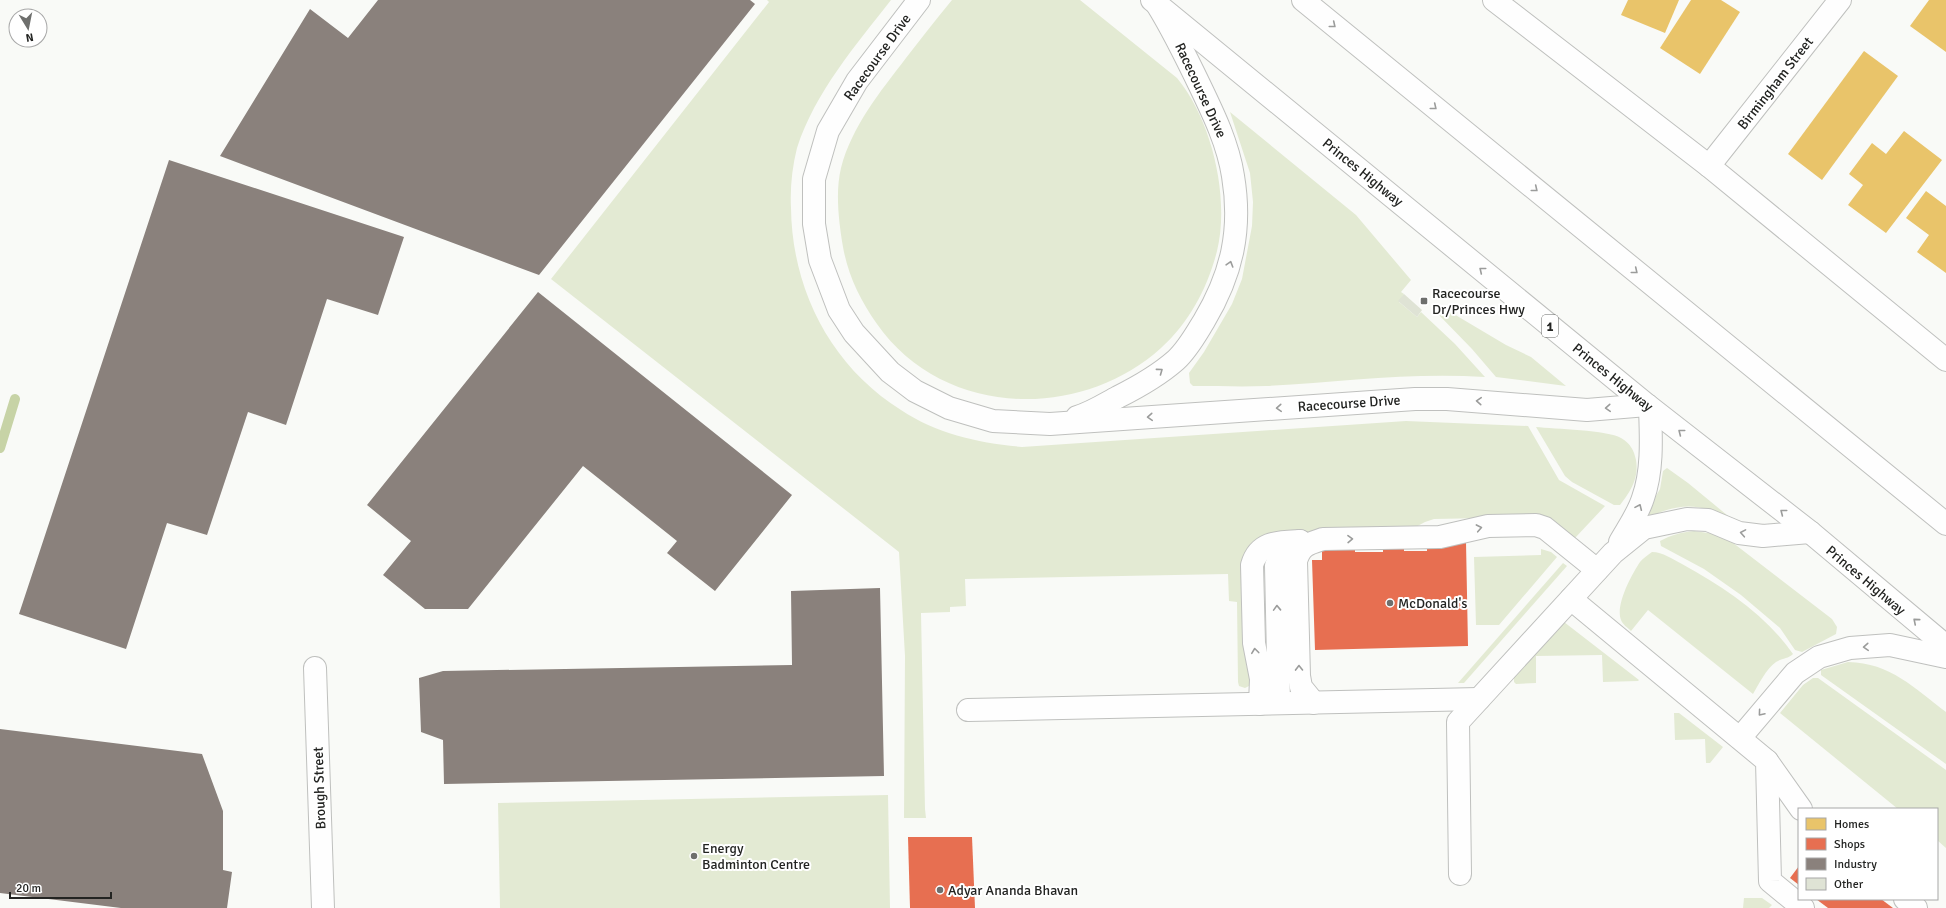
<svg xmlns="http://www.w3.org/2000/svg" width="1946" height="908" font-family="Signika,sans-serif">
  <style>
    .green { fill: #e3ead3 }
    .homes { fill: #e9c46a }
    .shops { fill: #e76f51 }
    .industry { fill: #8a817c }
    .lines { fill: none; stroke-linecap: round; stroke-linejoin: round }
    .stream { stroke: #c7d3a6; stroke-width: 10 }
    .building { fill: #dfe3d5 }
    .minor-casing { stroke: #bfc0be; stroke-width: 24 }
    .highway-casing { stroke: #bfc0be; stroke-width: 24 }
    .minor { stroke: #fefefe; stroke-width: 22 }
    .highway { stroke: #fefefe; stroke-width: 22 }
    .oneway { stroke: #9b9c9b }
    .poi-dot { fill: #6e6f6d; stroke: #fff; stroke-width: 1.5 }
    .labels { text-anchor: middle; stroke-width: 4; stroke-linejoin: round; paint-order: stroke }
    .shield { fill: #fff; stroke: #656664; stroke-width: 1 }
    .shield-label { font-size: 13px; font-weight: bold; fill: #232422 }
    .street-label { font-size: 14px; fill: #232422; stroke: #fff }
    .poi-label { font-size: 14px; fill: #232422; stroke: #fff; text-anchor: start }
  </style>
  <rect width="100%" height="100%" fill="#f9faf7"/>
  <g class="green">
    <path d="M767 0H891C856 45 815 92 797 148 792 168 790 188 791 208 792 290 831 366 901 410 937 434 979 443 1022 447L1406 421 1528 426 1559 480 1605 506 1575 538 1554 521 1534 517 1434 519 1425 522 1410 530 1286 536 1244 576 1246 664 1251 681 1249 686 1245 688 1239 686 1238 682 1237 602 1229 601 1228 574 965 579 966 606 950 607V612L921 613 925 809 926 818H904L905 656 899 552 551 279 769 2Z"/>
    <path d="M952 0H1080L1177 78C1212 120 1230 198 1217 251 1208 287 1189 323 1161 348 1079 422 942 417 877 324 860 300 848 275 843 247 839 223 835 193 841 168 852 126 880 92 906 58 921 39 936 19 952 0Z"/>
    <path d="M1230 112 1356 215 1411 280 1401 292 1404 294 1399 302 1417 317 1421 312 1455 344 1485 377C1412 372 1339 382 1266 386 1242 387 1218 386 1193 386L1190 383 1189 373 1204 352 1232 304 1242 279 1252 226 1253 202 1250 173Z"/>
    <path d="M1442 307 1506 345 1531 357 1566 386 1496 377 1472 349 1437 313Z"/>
    <path d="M1536 427C1554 429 1608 430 1621 438 1630 443 1634 450 1636 460 1639 478 1631 491 1620 505H1614L1572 482 1565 476Z"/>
    <path d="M1667 468 1688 483 1733 520C1701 503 1681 502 1649 517H1646L1647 511 1660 489 1663 471Z"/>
    <path d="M1694 531 1715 534 1728 539 1832 619 1837 627 1836 634 1802 652 1795 650 1780 628 1741 595 1704 569 1661 546 1660 541C1671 535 1682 532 1694 531Z"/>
    <path d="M1541 549 1551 552 1557 557 1499 625H1476L1474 557 1541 555Z"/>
    <path d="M1652 552C1663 552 1672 559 1682 564 1725 588 1765 614 1793 654 1788 659 1782 658 1776 662 1766 669 1759 684 1753 694L1648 610 1631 631C1627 627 1623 625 1621 620 1615 605 1632 574 1640 562 1643 558 1648 555 1652 552Z"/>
    <path d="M1563 563 1567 566 1464 683H1458Z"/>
    <path d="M1564 622 1639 680 1638 681 1603 682 1602 655 1536 656V683L1516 684 1514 682V676Z"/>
    <path d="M1848 662C1891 663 1914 688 1946 712V764L1821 675V670Z"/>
    <path d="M1813 678H1818L1946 770V848L1937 840V809H1898L1780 713 1803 685Z"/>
    <path d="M1674 713H1679L1723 747 1710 763H1706L1705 739 1675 740Z"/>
    <path d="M888 795 890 908H500L498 803Z"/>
    <path d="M1744 898H1762L1772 905 1769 908H1743Z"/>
  </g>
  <g class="homes">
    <path d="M1628 0H1679L1665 33 1621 15Z"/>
    <path d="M1691 0H1721L1740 12 1700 74 1660 48Z"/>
    <path d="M1929 0H1946V52L1910 26Z"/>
    <path d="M1864 51 1898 76 1822 180 1788 154Z"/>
    <path d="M1904 131 1942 160 1886 233 1848 205 1863 185 1849 174 1872 143 1886 154Z"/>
    <path d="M1926 191 1946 206V273L1917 252 1929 235 1906 218Z"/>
  </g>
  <g class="shops">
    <path d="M1466 542 1468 646 1315 650 1312 560H1322V545H1355V552H1383V545H1404V551H1427V544Z"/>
    <path d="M908 837H972L975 908H910Z"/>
    <path d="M1799 866V885L1790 878Z"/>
    <path d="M1816 899H1881L1893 908H1828Z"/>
  </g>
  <g class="industry">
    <path d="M378 0H750L755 4 539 275 220 156 310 9 348 38Z"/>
    <path d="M169 160 404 237 378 315 327 299 286 425 248 412 207 535 167 523 126 649 19 614Z"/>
    <path d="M538 292 792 495 715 591 667 553 677 541 583 466 468 609H425L383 575 411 541 367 505Z"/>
    <path d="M880 588 884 776 444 784 443 740 421 732 419 678 443 671 792 665 791 591Z"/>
    <path d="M0 729 202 754 223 811V870L232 872 227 908H121L0 893Z"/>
  </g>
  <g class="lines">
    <path class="stream" d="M0 448 15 399"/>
  </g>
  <path class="building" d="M1404 294 1422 310 1417 317 1398 301Z"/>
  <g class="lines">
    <defs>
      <g id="minor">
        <path d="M919 0 857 81 828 131 814 179V224L820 260 839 310 854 333 890 372 915 391 949 408 993 421 1050 424 1415 399H1447L1587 410 1647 405"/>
        <path d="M1494 0 1709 166 1946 360"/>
        <path d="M1709 166 1840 0"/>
        <path d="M1077 417C1091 413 1105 404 1118 397 1138 387 1159 375 1176 360 1188 349 1196 334 1204 321 1232 274 1242 230 1233 176 1228 144 1214 115 1200 86 1187 59 1174 32 1158 6"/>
        <path d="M1620 542C1628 528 1638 514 1643 498 1653 470 1651 437 1650 408"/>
        <path d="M1571 599 1767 761 1770 881 1803 908"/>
        <path d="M315 668 323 908"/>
        <path d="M1279 703 1276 566C1280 552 1286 545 1300 541"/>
        <path d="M1314 703 1301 687 1299 676 1296 561C1301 545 1308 544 1323 539L1440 537 1488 526 1536 525 1545 528 1597 570"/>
        <path d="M1260 704 1261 679 1254 643 1252 565C1259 541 1279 542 1300 541"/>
        <path d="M968 710 1479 699"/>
        <path d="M1740 738 1795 673 1819 657 1850 648 1890 645 1946 657"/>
        <path d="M1767 761 1801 809"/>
        <path d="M1460 874 1458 722 1613 553 1644 528 1687 519 1708 520 1739 533 1763 536 1810 532"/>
        <path d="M1905 899 1916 908"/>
      </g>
      <g id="highway">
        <path d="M1152 0 1647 405 1810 532 1946 646"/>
        <path d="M1303 0 1946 524"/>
      </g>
    </defs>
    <use href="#minor" class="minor-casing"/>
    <use href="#highway" class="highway-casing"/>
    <use href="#minor" class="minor"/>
    <use href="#highway" class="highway"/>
  </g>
  <defs><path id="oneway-chevron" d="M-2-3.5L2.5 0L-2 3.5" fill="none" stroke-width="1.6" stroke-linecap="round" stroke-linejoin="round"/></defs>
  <g class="oneway">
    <use href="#oneway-chevron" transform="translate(1333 25) rotate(39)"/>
    <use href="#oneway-chevron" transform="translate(1434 107) rotate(39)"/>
    <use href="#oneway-chevron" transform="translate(1535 189) rotate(39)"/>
    <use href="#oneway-chevron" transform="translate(1230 264) rotate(-73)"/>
    <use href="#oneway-chevron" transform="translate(1482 270) rotate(-141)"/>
    <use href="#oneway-chevron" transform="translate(1635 271) rotate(39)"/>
    <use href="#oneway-chevron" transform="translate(1160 371) rotate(-36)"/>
    <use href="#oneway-chevron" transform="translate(1479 401) rotate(-176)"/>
    <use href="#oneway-chevron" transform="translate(1279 408) rotate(176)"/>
    <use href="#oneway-chevron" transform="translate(1608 408) rotate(176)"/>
    <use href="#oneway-chevron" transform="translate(1150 417) rotate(176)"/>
    <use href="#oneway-chevron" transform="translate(1681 432) rotate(-142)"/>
    <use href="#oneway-chevron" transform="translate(1639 507) rotate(-66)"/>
    <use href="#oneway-chevron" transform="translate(1783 512) rotate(-142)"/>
    <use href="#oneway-chevron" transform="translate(1479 528) rotate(-11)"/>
    <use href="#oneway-chevron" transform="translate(1743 533) rotate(-170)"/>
    <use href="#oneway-chevron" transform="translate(1350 539) rotate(-1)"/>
    <use href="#oneway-chevron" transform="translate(1277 608) rotate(-92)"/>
    <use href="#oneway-chevron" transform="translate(1916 621) rotate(-140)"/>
    <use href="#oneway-chevron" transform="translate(1866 647) rotate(176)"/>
    <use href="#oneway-chevron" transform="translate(1255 651) rotate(-97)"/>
    <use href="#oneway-chevron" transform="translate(1299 668) rotate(-91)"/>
    <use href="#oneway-chevron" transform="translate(1761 713) rotate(130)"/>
  </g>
  <g class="poi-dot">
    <rect x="1420" y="297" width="8" height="8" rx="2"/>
    <circle cx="1390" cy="603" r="4"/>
    <circle cx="694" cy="856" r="4"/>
    <circle cx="940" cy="890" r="4"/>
  </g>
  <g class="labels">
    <rect class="shield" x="1542" y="315" width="16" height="22" rx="3"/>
    <g class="shield-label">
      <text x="1550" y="331">1</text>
    </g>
    <g class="street-label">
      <text transform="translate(877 57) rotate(-54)" y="5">Racecourse Drive</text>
      <text transform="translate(1775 83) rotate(-52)" y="5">Birmingham Street</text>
      <text transform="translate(1201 90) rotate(65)" y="5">Racecourse Drive</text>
      <text transform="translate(1363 172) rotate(39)" y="5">Princes Highway</text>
      <text transform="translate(1613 377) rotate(39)" y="5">Princes Highway</text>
      <text transform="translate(1349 403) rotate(-4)" y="5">Racecourse Drive</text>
      <text transform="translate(1866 580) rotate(40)" y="5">Princes Highway</text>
      <text transform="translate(319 788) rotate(-92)" y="5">Brough Street</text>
    </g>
    <g class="poi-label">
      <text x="1432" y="298">Racecourse<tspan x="1432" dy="16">Dr/Princes Hwy</tspan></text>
      <text x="1398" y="608">McDonald's</text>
      <text x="702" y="853">Energy<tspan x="702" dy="16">Badminton Centre</tspan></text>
      <text x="948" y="895">Adyar Ananda Bhavan</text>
    </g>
  </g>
  <rect x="1798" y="808" width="140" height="92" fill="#ffffff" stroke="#a7a7a7"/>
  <rect x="1806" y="818" width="20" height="12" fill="#e9c46a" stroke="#a7a7a7"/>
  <text x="1834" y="828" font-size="12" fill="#232422">Homes</text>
  <rect x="1806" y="838" width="20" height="12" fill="#e76f51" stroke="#a7a7a7"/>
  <text x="1834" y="848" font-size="12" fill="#232422">Shops</text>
  <rect x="1806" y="858" width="20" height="12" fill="#8a817c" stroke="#a7a7a7"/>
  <text x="1834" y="868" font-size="12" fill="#232422">Industry</text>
  <rect x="1806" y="878" width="20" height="12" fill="#dfe3d5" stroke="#a7a7a7"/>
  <text x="1834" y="888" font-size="12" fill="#232422">Other</text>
  <g transform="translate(28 28) rotate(170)"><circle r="19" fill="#ffffff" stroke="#a7a7a7"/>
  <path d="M0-3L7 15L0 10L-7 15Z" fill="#6e6f6d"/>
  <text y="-6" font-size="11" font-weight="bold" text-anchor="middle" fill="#232422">N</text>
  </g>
  <path d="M10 892v6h101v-6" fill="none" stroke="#232422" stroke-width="2"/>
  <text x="16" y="892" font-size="12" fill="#232422" stroke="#ffffff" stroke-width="3" paint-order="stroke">20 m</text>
</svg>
